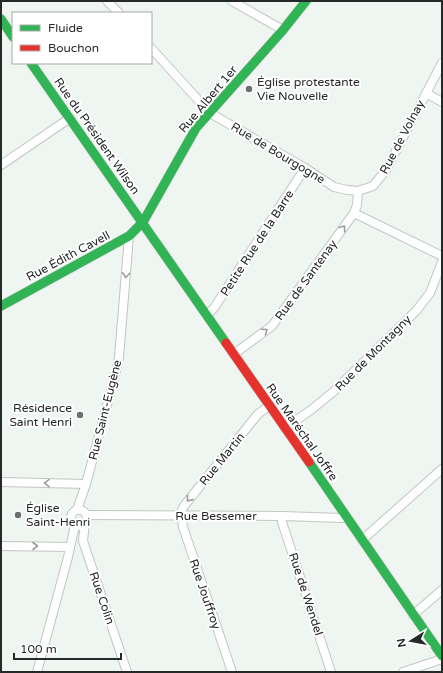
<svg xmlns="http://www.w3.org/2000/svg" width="443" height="673" font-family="'Varela Round',sans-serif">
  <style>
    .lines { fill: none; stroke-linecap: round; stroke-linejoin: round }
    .street-casing { stroke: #c2c7c3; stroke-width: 10 }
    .fast-casing { stroke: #c2c7c3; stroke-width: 10 }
    .jam-casing { stroke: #c2c7c3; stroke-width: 10 }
    .street { stroke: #fdfefd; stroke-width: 8 }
    .fast { stroke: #30b455; stroke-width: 9 }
    .jam { stroke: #e5322d; stroke-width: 9 }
    .oneway { stroke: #9c9e9d }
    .poi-dot { fill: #6c706e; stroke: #fff; stroke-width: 1.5 }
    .labels { text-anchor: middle; stroke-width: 4; stroke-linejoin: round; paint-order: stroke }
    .poi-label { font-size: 12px; fill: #252927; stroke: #fff; text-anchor: start }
    .street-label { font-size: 12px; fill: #252927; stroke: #fff }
  </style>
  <rect width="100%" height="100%" fill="#eff5f1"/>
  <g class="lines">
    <defs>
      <g id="street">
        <path d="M107 1 119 13"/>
        <path d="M232 1 283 30"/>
        <path d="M151 48 210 113 305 168 334 187 347 190 358 191 373 186 386 170 442 63"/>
        <path d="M426 93 442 102"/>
        <path d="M1 165 70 118"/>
        <path d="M354 213 442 256"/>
        <path d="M207 315 214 308 305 168"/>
        <path d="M234 354 272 326 354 213 357 205 358 191"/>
        <path d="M285 428 311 410 333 392 416 311 430 293 442 262"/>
        <path d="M1 482 86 484"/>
        <circle cx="79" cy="518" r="8"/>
        <path d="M77 510 86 484 116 371 119 357 129 236"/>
        <path d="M87 515 282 516 342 518 345 516"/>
        <path d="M282 516V522L331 672"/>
        <path d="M85 523 83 541 127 672"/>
        <path d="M362 540 442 469"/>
        <path d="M1 546 70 547"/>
        <path d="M413 615 442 590"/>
        <path d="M37 672 68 557 75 525"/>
        <path d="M232 672 183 527 181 512 184 506 258 414 269 406"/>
        <path d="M403 672 442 659"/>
      </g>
      <g id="fast">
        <path d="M1 19 13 37"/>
        <path d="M31 63 226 343"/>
        <path d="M1 306 129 236 143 222 196 128 283 30 306 1"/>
        <path d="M309 462 442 656"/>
      </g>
      <path id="jam" d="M226 343 309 462"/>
    </defs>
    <use href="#street" class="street-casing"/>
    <use href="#fast" class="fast-casing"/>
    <use href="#jam" class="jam-casing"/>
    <use href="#street" class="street"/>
    <use href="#fast" class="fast"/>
    <use href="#jam" class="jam"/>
  </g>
  <defs><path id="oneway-chevron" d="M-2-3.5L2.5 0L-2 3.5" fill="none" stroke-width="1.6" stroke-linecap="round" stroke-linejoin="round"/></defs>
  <g class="oneway">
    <use href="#oneway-chevron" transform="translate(343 228) rotate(-54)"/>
    <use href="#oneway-chevron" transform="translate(126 275) rotate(95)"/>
    <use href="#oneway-chevron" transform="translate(265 331) rotate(-35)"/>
    <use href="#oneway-chevron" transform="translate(47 483) rotate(-179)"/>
    <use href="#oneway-chevron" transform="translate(189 499) rotate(129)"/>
    <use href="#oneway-chevron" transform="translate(35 546)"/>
  </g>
  <g class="poi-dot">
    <circle cx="249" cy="89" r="4"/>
    <circle cx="80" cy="415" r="4"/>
    <circle cx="18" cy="515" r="4"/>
  </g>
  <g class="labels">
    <g class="poi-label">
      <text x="257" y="86">Église protestante<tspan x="257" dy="14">Vie Nouvelle</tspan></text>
      <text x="72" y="412" text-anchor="end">Résidence<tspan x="72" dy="14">Saint Henri</tspan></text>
      <text x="26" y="512">Église<tspan x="26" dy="14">Saint-Henri</tspan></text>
    </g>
    <g class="street-label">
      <text transform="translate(208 99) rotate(-50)" y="4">Rue Albert 1er</text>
      <text transform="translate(97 136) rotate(55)" y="4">Rue du Président Wilson</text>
      <text transform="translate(402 137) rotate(-62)" y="4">Rue de Volnay</text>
      <text transform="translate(278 153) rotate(31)" y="4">Rue de Bourgogne</text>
      <text transform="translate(257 243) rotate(-57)" y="4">Petite Rue de la Barre</text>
      <text transform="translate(68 256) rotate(-28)" y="4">Rue Édith Cavell</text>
      <text transform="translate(306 280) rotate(-54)" y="4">Rue de Santenay</text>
      <text transform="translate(373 353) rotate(-45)" y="4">Rue de Montagny</text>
      <text transform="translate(105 410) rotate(-76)" y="4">Rue Saint-Eugène</text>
      <text transform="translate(302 432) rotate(55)" y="4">Rue Maréchal Joffre</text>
      <text transform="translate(222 459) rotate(-51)" y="4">Rue Martin</text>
      <text x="216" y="520">Rue Bessemer</text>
      <text transform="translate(205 594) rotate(71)" y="4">Rue Jouffroy</text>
      <text transform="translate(306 594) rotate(72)" y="4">Rue de Wendel</text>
      <text transform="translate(102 598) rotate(71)" y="4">Rue Colin</text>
    </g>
  </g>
  <rect width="443" height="673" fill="none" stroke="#252927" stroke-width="4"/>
  <rect x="12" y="12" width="140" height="52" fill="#ffffff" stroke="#a8a9a9"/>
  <rect x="20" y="25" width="20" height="6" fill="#30b455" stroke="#a8a9a9"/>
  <text x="48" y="32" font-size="12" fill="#252927">Fluide</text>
  <rect x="20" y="45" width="20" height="6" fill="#e5322d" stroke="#a8a9a9"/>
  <text x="48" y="52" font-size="12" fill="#252927">Bouchon</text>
  <g transform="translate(411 641) rotate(259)" stroke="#ffffff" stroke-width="3" paint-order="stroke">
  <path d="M0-3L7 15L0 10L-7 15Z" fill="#252927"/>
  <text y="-6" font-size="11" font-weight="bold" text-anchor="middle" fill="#252927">N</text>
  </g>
  <path d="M14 653v6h107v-6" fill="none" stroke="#252927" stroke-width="2"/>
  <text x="20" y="653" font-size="12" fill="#252927" stroke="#ffffff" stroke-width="3" paint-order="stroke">100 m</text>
</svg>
